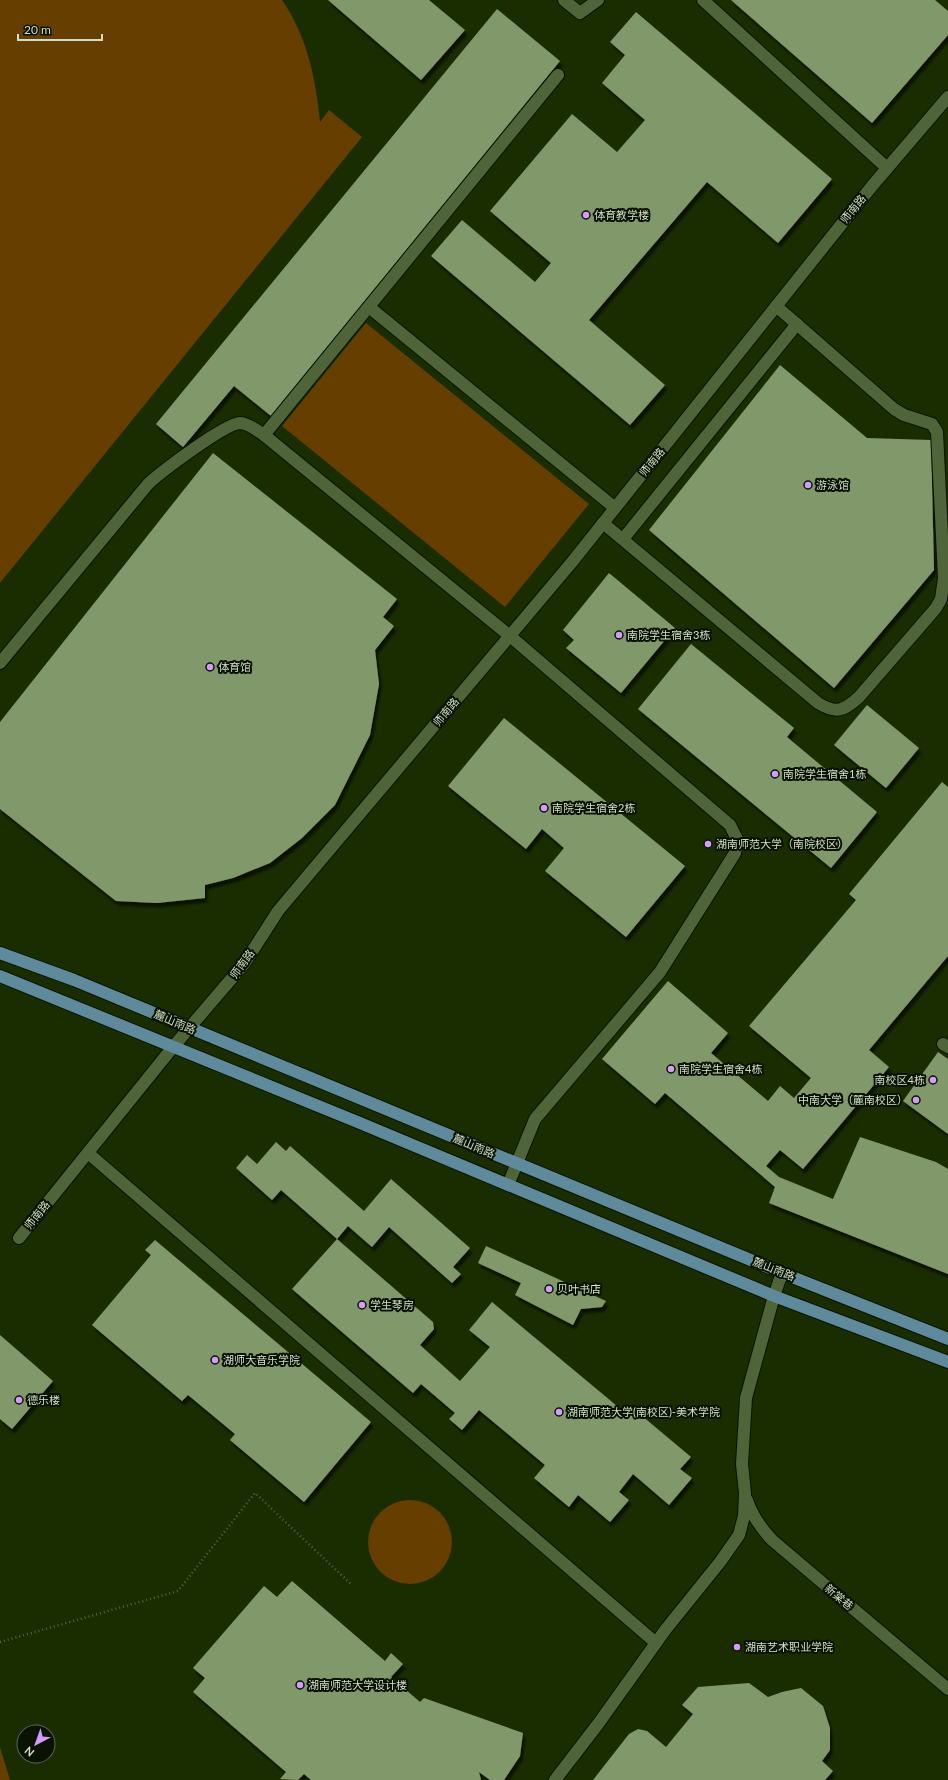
<svg xmlns="http://www.w3.org/2000/svg" width="948" height="1780" font-family="Lato,'Noto Sans SC',sans-serif">
  <style>
    .green { fill: #653e00 }
    .building { fill: #81996a; filter: url(#shadow) }
    .lines { fill: none; stroke-linecap: round; stroke-linejoin: round }
    .minor-casing { stroke: #071400; stroke-width: 14 }
    .major-casing { stroke: #071400; stroke-width: 14 }
    .path { stroke: #54653e; stroke-width: 2.5; stroke-dasharray: 1 3; stroke-linecap: butt }
    .minor { stroke: #4f6438; stroke-width: 12 }
    .major { stroke: #5f8a9c; stroke-width: 12 }
    .poi-dot { fill: #d39cfc; stroke: #0a1303; stroke-width: 1.5 }
    .labels { text-anchor: middle; stroke-width: 4; stroke-linejoin: round; paint-order: stroke }
    .street-label { font-size: 11px; fill: #d1dec5; stroke: #0a1303 }
    .poi-label { font-size: 11px; fill: #d1dec5; stroke: #0a1303; text-anchor: start }
  </style>
  <defs>
    <filter id="shadow"><feDropShadow dx="2.5" dy="4.5" stdDeviation="1" flood-color="#0009"/></filter>
  </defs>
  <rect width="100%" height="100%" fill="#1a2d00"/>
  <g class="green">
    <path d="M0 0H282C307 36 316 79 320 122L329 110 362 137 0 583Z"/>
    <path d="M366 323 589 504 505 607 282 426Z"/>
    <circle cx="410" cy="1542" r="42"/>
    <path d="M0 1747 10 1780H0Z"/>
  </g>
  <g class="building">
    <path d="M328 0H429L465 30 421 80Z"/>
    <path d="M731 0H935L948 11V35L872 123Z"/>
    <path d="M497 9 560 61 271 416 234 386 183 447 156 424Z"/>
    <path d="M636 12 832 179 778 243 707 182 589 320 665 385 630 425 431 256 462 220 535 282 551 263 490 211 572 114 617 152 645 120 602 83 625 55 610 42Z"/>
    <path d="M780 365 867 438 931 440 934 570 834 688 649 530Z"/>
    <path d="M213 453 397 599 383 617 394 626 375 650 379 684 370 735 335 805 302 838 270 863 233 878 205 885V898L157 903 116 901 0 809V722Z"/>
    <path d="M609 573 675 628 621 693 566 648 574 640 563 630Z"/>
    <path d="M691 644 794 728 787 737 877 812 831 868 638 709Z"/>
    <path d="M867 705 919 748 886 788 834 745Z"/>
    <path d="M504 718 685 866 626 937 545 871 564 848 542 829 526 849 448 786Z"/>
    <path d="M942 782 948 787V956L869 1050 889 1067 803 1169 780 1150 766 1166 779 1177 833 1199 860 1137 936 1162 948 1169V1274L769 1203 775 1187 665 1093 655 1104 602 1059 668 981 728 1033 711 1053 768 1101 780 1086 794 1098 811 1078 749 1026 856 900 849 894Z"/>
    <path d="M938 1052 948 1059V1134L903 1101Z"/>
    <path d="M276 1142 286 1151 290 1146 364 1211 391 1179 470 1248 453 1267 461 1274 452 1283 389 1227 372 1247 348 1226 337 1239 281 1190 272 1200 236 1168 247 1155 257 1164Z"/>
    <path d="M337 1239 433 1322 434 1329 420 1345 460 1381 490 1347 469 1330 492 1302 623 1411 629 1405 691 1457 680 1469 692 1478 669 1505 633 1474 619 1492 629 1500 610 1522 578 1495 569 1507 534 1478 545 1465 479 1410 462 1430 449 1419 455 1413 421 1384 413 1393 292 1289Z"/>
    <path d="M155 1240 371 1422 304 1502 230 1440 235 1434 188 1395 182 1401 92 1325 151 1255 145 1250Z"/>
    <path d="M486 1246 606 1301 602 1307 581 1309 573 1325 515 1295 521 1283 478 1263Z"/>
    <path d="M0 1335 53 1381 12 1429 0 1419Z"/>
    <path d="M292 1581 385 1661 391 1653 403 1664 391 1677 420 1702 424 1698 523 1733 520 1756 504 1780H490L479 1772 481 1780H311L304 1774 298 1780 280 1779 286 1772 193 1692 205 1678 193 1668 264 1586 277 1597Z"/>
    <path d="M749 1683 768 1697 782 1692 801 1688 823 1706 830 1728V1750L822 1761 833 1771 825 1780H593L629 1734 638 1729 647 1731 666 1747 693 1714 682 1705 698 1687Z"/>
  </g>
  <g class="lines">
    <defs>
      <g id="minor">
        <path d="M564 0 580 13 598 0"/>
        <path d="M703 0 887 168"/>
        <path d="M369 307 615 508"/>
        <path d="M264 435 510 636 730 825 737 839 735 853 660 972 535 1119 508 1185"/>
        <path d="M603 523 818 703C836 714 844 711 859 697L936 608 941 599 944 578 937 432 932 424 904 415 894 409 776 306"/>
        <path d="M623 539 797 324"/>
        <path d="M0 663 148 484C161 472 224 424 240 423 248 423 258 431 264 435L558 75"/>
        <path d="M943 1044 948 1047"/>
        <path d="M88 1153 656 1643"/>
        <path d="M19 1238 173 1047 244 964 278 911 572 562 872 186 948 97"/>
        <path d="M747 1500C752 1516 761 1528 772 1540L948 1689"/>
        <path d="M555 1780 598 1724 666 1629 720 1562 739 1535 744 1516 745 1493 742 1464 746 1398 774 1296 782 1273"/>
      </g>
      <g id="major">
        <path d="M0 953 74 980 782 1273 948 1339"/>
        <path d="M0 976 360 1123 774 1296 948 1362"/>
      </g>
    </defs>
    <use href="#minor" class="minor-casing"/>
    <use href="#major" class="major-casing"/>
    <path class="path" d="M0 1642 178 1591 255 1493 352 1585"/>
    <use href="#minor" class="minor"/>
    <use href="#major" class="major"/>
  </g>
  <g class="poi-dot">
    <circle cx="586" cy="215" r="4"/>
    <circle cx="808" cy="485" r="4"/>
    <circle cx="619" cy="635" r="4"/>
    <circle cx="210" cy="667" r="4"/>
    <circle cx="775" cy="774" r="4"/>
    <circle cx="544" cy="808" r="4"/>
    <circle cx="708" cy="844" r="4"/>
    <circle cx="671" cy="1069" r="4"/>
    <circle cx="933" cy="1080" r="4"/>
    <circle cx="916" cy="1100" r="4"/>
    <circle cx="549" cy="1289" r="4"/>
    <circle cx="362" cy="1305" r="4"/>
    <circle cx="215" cy="1360" r="4"/>
    <circle cx="19" cy="1400" r="4"/>
    <circle cx="559" cy="1412" r="4"/>
    <circle cx="737" cy="1647" r="4"/>
    <circle cx="300" cy="1685" r="4"/>
  </g>
  <g class="labels">
    <g class="street-label">
      <text transform="translate(853 209) rotate(-51)" y="4">师南路</text>
      <text transform="translate(652 462) rotate(-51)" y="4">师南路</text>
      <text transform="translate(446 712) rotate(-50)" y="4">师南路</text>
      <text transform="translate(242 964) rotate(-54)" y="4">师南路</text>
      <text transform="translate(175 1022) rotate(23)" y="4">麓山南路</text>
      <text transform="translate(474 1146) rotate(23)" y="4">麓山南路</text>
      <text transform="translate(37 1215) rotate(-51)" y="4">师南路</text>
      <text transform="translate(774 1269) rotate(22)" y="4">麓山南路</text>
      <text transform="translate(839 1597) rotate(40)" y="4">新棠巷</text>
    </g>
    <g class="poi-label">
      <text x="594" y="219">体育教学楼</text>
      <text x="816" y="489">游泳馆</text>
      <text x="627" y="639">南院学生宿舍3栋</text>
      <text x="218" y="671">体育馆</text>
      <text x="783" y="778">南院学生宿舍1栋</text>
      <text x="552" y="812">南院学生宿舍2栋</text>
      <text x="716" y="848">湖南师范大学（南院校区）</text>
      <text x="679" y="1073">南院学生宿舍4栋</text>
      <text x="925" y="1084" text-anchor="end">南校区4栋</text>
      <text x="908" y="1104" text-anchor="end">中南大学（麓南校区）</text>
      <text x="557" y="1293">贝叶书店</text>
      <text x="370" y="1309">学生琴房</text>
      <text x="223" y="1364">湖师大音乐学院</text>
      <text x="27" y="1404">德乐楼</text>
      <text x="567" y="1416">湖南师范大学(南校区)-美术学院</text>
      <text x="745" y="1651">湖南艺术职业学院</text>
      <text x="308" y="1689">湖南师范大学设计楼</text>
    </g>
  </g>
  <g transform="translate(36 1744) rotate(221)"><circle r="19" fill="#0a1303" stroke="#5a6451"/>
  <path d="M0-3L7 15L0 10L-7 15Z" fill="#d39cfc"/>
  <text y="-6" font-size="11" font-weight="bold" text-anchor="middle" fill="#d1dec5">N</text>
  </g>
  <path d="M18 34v6h84v-6" fill="none" stroke="#d1dec5" stroke-width="2"/>
  <text x="24" y="34" font-size="12" fill="#d1dec5" stroke="#0a1303" stroke-width="3" paint-order="stroke">20 m</text>
</svg>
